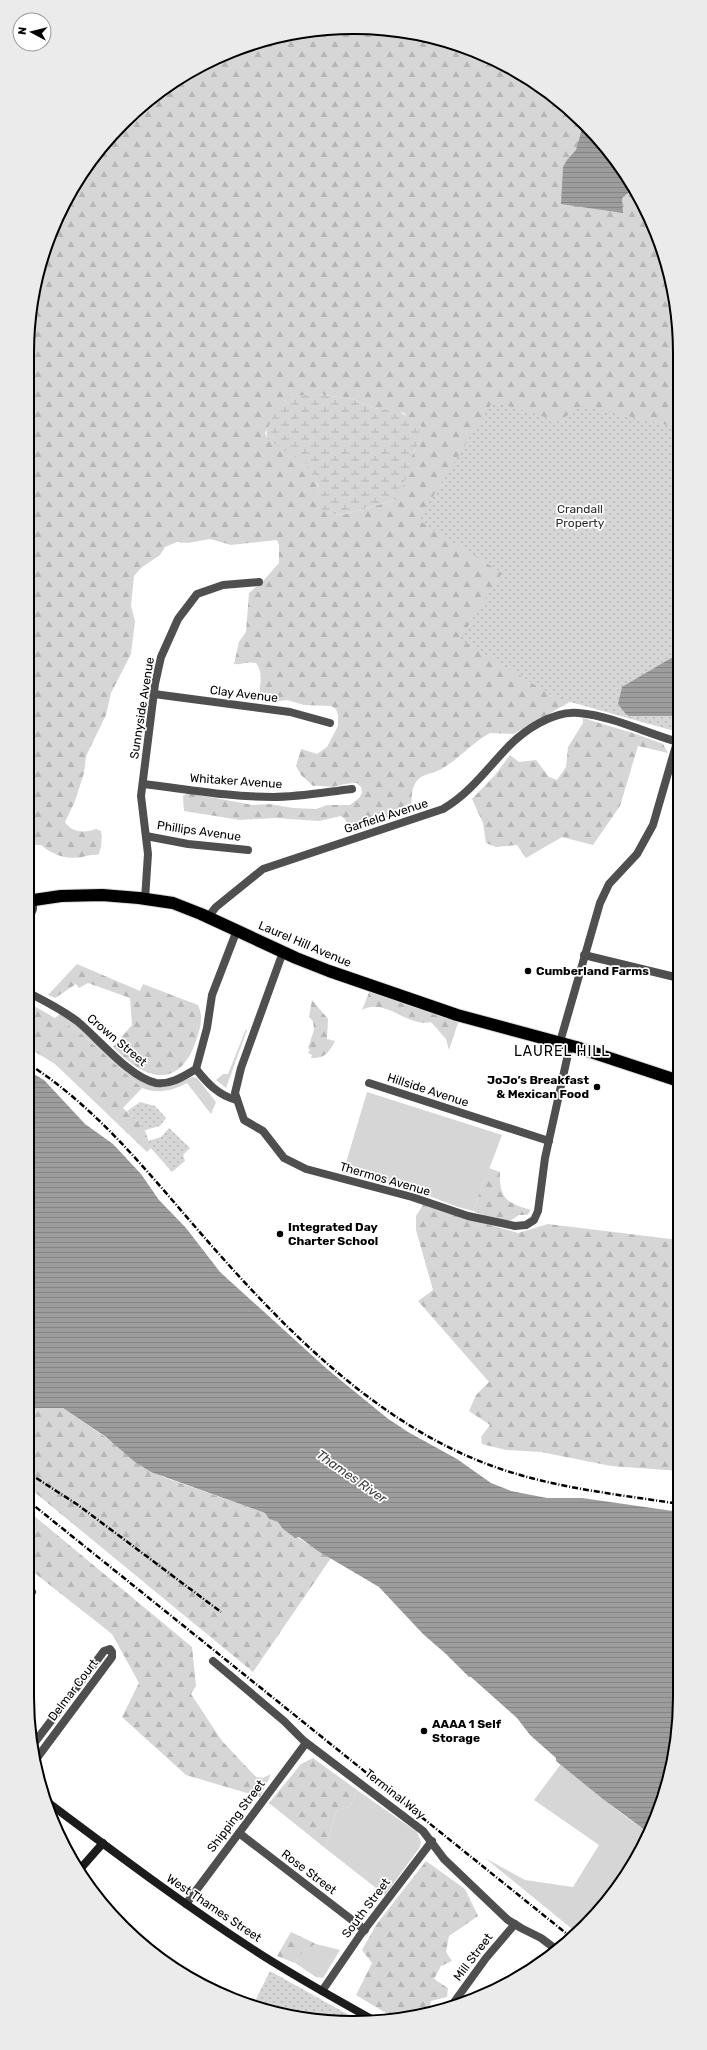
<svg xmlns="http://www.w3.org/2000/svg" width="707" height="2050" font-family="Rubik,sans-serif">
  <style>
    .green { fill: #d6d6d6 }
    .forest { fill: url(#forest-firs); fill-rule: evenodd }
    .wetland { fill: url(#wetland-marsh) }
    .park { fill: url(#park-dots) }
    .water { fill: url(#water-rules) }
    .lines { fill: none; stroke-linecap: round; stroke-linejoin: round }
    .highway-casing { stroke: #dbdbdb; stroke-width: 14 }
    .street { stroke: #4f4f4f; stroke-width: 8 }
    .secondary { stroke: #1c1c1c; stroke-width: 8 }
    .highway { stroke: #000; stroke-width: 12 }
    .rail { stroke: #000; stroke-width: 2.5; stroke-dasharray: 6 2 1 2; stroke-linecap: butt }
    .poi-dot { fill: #000; stroke: #fff; stroke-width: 1.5 }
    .labels { text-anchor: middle; stroke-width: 3.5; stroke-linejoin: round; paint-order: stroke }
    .park-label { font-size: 12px; fill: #2d2d2d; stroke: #fff }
    .street-label { font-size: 12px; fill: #000; stroke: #fff }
    .poi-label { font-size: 12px; font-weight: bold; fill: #000; stroke: #fff; text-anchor: start }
    .water-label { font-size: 13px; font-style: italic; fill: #3e3e3e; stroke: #fff }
    .quarter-label { font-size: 14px; letter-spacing: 1px; fill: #000; stroke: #fff }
    .rim { fill: none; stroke: #000; stroke-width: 2 }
  </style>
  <defs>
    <pattern id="forest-firs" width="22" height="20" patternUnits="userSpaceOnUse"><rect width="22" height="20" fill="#d6d6d6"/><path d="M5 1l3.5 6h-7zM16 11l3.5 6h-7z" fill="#b6b6b6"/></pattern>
    <pattern id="wetland-marsh" width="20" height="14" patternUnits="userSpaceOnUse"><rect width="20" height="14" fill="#d6d6d6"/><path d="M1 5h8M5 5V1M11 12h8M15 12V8" fill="none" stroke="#b6b6b6"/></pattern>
    <pattern id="park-dots" width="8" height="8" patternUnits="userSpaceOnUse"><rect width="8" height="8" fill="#d6d6d6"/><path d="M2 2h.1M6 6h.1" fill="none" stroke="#b6b6b6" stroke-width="1.8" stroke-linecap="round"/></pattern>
    <pattern id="water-rules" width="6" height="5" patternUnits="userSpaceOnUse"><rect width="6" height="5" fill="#9d9d9d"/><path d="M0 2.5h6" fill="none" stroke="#858585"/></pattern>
  </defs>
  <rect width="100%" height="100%" fill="#fff"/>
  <g class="green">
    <path d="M60 1014 70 1020 123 1067 170 1085 193 1077 197 1078 216 1102 211 1114 187 1083C172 1091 158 1094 142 1088L78 1031 55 1018Z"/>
    <path d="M246 1029 247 1030 226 1088 216 1080 223 1074H228Z"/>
    <path d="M367 1092 502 1135 473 1211 458 1207 411 1189 343 1173Z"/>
    <path d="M561 1764 626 1817 646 1831 625 1878 585 1927 577 1933 485 1858 525 1880 573 1887 599 1845 534 1800Z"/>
    <path d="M357 1790 417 1832 421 1842 420 1847 385 1895 325 1848 337 1810 350 1807Z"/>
    <path d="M316 1944 340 1950 323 1978 316 1977 295 1963 303 1951Z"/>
  </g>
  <g class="forest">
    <path d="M375 28 438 38 517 71 599 138 646 209 677 311 678 654 586 693 513 734 490 733C473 742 460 758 443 768 434 774 422 773 416 782 409 792 414 801 409 811L375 821 363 828 350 829 345 819 341 816 319 821 275 818 240 820 184 811 183 796 188 793 253 805 270 804 293 808 316 809 327 805H350L359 798 362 793 361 787 357 783C349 783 344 784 337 786 331 788 321 785 313 786L301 775 296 766 301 749 317 754 327 747 338 726V715L336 709 331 706 304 705 287 700 266 703 260 700C258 686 265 675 256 663 248 661 242 665 234 664L239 642 246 632 249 593 263 581 279 563V545L277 540 231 545 210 539 188 543 177 542 165 547 160 555 141 568 134 576 131 606 135 621 131 654 111 693 106 715 86 756 84 773 75 801 65 822C71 833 86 833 96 829L101 831C102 838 102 849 98 855 92 854 88 856 82 857 67 860 53 855 41 845H27V353L38 269 61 209 94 155 138 108 190 71 248 44 311 30ZM318 394 352 399 374 408 404 413 422 438 413 453 395 500 342 515 326 513C320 499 319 482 310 469 302 455 280 448 267 439L265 433 285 400Z"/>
    <path d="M583 718 636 734 663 744 668 753 638 746 620 806 593 845 562 837 526 858 517 845 496 847 486 843 483 823 472 799 495 775 510 755 519 762 536 760 549 777 557 780 566 767 568 747 583 723Z"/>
    <path d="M77 964 140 991 143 984 198 1005C204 1018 200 1028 196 1041 178 1092 144 1079 113 1047L132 1025 130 998 88 983 79 988 76 984 55 998 48 995Z"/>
    <path d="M370 990 459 1020 449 1050 446 1039 431 1022C408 1028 385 997 362 1010Z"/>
    <path d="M312 1000 328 1019 327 1039 335 1041C329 1052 325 1059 311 1058L312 1055 308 1053 310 1050 308 1048 314 1030 313 1021 309 1017Z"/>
    <path d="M27 1002 78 1031 142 1088 123 1108 144 1128 151 1148 147 1152 55 1064 27 1047Z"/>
    <path d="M489 1168 500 1172C499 1199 507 1203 531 1210L527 1215H519L510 1221 494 1219 473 1211Z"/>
    <path d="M423 1205 518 1233 548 1224 679 1240 680 1471 611 1466 541 1452 506 1450 482 1444 481 1437 490 1425 469 1411 476 1395 489 1382 418 1301 433 1290 416 1230V1216Z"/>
    <path d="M33 1407 63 1408 163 1477 265 1513 269 1519 278 1522 282 1528 331 1558 253 1672 27 1486V1408Z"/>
    <path d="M27 1510 192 1647 196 1686 191 1694 222 1741 256 1777 263 1778 271 1774 260 1797 186 1775 122 1717 139 1683 112 1634 27 1567Z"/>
    <path d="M313 1758 357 1790 350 1807 337 1810 325 1848 269 1803 301 1764Z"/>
    <path d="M426 1861 465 1889 478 1916 449 1936 446 1952 452 1961 441 1966 434 1979 448 1988 447 1997 431 2001 429 2013 396 2019 356 1995 372 1963 362 1950 376 1925Z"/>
    <path d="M291 1932 316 1944 303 1951 295 1963 277 1956Z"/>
  </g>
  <path class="wetland" d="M318 394 352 399 374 408 398 411 418 423 422 427 424 433 422 438 413 453 402 490 395 500 342 515 326 513 322 509 318 485 307 465 267 439C264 426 280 405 289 396Z"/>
  <g class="park">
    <path d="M493 401 558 421 583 406 677 427 678 732 556 698 460 639 502 573 418 520Z"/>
    <path d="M140 1102 155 1106 166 1118 160 1126 145 1130 127 1111Z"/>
    <path d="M169 1128 190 1148 183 1155 185 1161 172 1172 149 1146 148 1141 161 1137Z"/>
    <path d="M270 1971 347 2014 343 2021 311 2020 254 2003Z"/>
  </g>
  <g class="water">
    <path d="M583 125 599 138 633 189 622 198 623 213 561 204 563 167 567 160 576 150Z"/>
    <path d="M678 654V716H629L625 713 618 704 622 687Z"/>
    <path d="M27 1070 44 1080 85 1124 113 1144 141 1174 159 1200 186 1228 220 1272 327 1369 387 1418 408 1432 457 1459 491 1483 511 1491 547 1498H582L680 1512V1697L669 1781 646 1831 603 1799 556 1761V1758L530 1735 517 1718 471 1677H469L446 1654 423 1634 379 1587 318 1551 299 1537 295 1538 282 1528 278 1522 269 1519 265 1513 151 1472 135 1462 106 1437 63 1408H27Z"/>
  </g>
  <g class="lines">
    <defs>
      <path id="highway" d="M27 901 61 896 102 895 139 898 173 903 201 914 296 958 329 971 457 1015 576 1047 679 1081"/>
    </defs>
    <use href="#highway" class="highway-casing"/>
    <g class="street">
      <path d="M154 694 290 712 330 723"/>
      <path d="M143 784C186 789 229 797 273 797 299 797 326 792 352 789"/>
      <path d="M146 836 188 844 248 850"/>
      <path d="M145 899 148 854 141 796 155 684 161 657 178 619 197 594 223 585 259 582"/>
      <path d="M208 917 216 907 263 869 443 809C470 793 486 770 507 748 523 731 553 710 579 713 612 716 646 733 678 742"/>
      <path d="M27 924 33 909V900"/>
      <path d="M283 952 241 1068 235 1093 244 1120 263 1131 284 1158 306 1169 412 1197 468 1216 515 1226 526 1225 534 1220 538 1211 545 1158 570 1045"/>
      <path d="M584 955 679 978"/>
      <path d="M27 992C45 1001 61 1009 77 1021 98 1038 130 1078 156 1083 171 1085 184 1076 196 1069L207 1028 212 995 237 930"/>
      <path d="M560 1042 600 903 609 884 637 854 653 825 677 742"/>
      <path d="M196 1069C207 1083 219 1096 237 1100"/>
      <path d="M369 1083 549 1141"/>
      <path d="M27 1598 32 1592"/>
      <path d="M213 1661 284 1721 304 1741 423 1831 444 1859 508 1920 521 1928 541 1938 557 1950"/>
      <path d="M32 1746 104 1651 110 1649 112 1652V1657L34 1762"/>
      <path d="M239 1833 365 1930"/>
      <path d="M186 1904 306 1743"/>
      <path d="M322 1991 361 1934 432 1841"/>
      <path d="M452 2005 486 1958 515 1924"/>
    </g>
    <g class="secondary">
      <path d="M46 1801C113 1851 180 1902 251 1948 292 1975 334 1998 377 2022"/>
      <path d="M81 1868 103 1843"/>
    </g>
    <use href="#highway" class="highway"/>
    <g class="rail">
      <path d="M27 1063C98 1108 149 1174 204 1237 287 1332 384 1432 507 1471 563 1489 622 1495 680 1504"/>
      <path d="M27 1472 78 1505 221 1612"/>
      <path d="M27 1500 572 1938"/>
    </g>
  </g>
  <g class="poi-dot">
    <circle cx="528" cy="971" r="4"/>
    <circle cx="597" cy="1087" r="4"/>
    <circle cx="280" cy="1234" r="4"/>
    <circle cx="424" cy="1731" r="4"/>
  </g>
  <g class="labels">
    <g class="park-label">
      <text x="580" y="513">Crandall<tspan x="580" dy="14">Property</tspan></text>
    </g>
    <g class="street-label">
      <text transform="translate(244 694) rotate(7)" y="4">Clay Avenue</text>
      <text transform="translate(142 708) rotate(-81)" y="4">Sunnyside Avenue</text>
      <text transform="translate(236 781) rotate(4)" y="4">Whitaker Avenue</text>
      <text transform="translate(386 816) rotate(-18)" y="4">Garfield Avenue</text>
      <text transform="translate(199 831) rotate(8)" y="4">Phillips Avenue</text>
      <text transform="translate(305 944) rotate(23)" y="4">Laurel Hill Avenue</text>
      <text transform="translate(117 1040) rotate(40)" y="4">Crown Street</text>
      <text transform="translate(428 1090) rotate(18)" y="4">Hillside Avenue</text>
      <text transform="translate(385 1179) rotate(16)" y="4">Thermos Avenue</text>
      <text transform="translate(73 1690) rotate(-53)" y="4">Delmar Court</text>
      <text transform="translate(395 1794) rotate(38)" y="4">Terminal Way</text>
      <text transform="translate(236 1816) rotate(-53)" y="4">Shipping Street</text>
      <text transform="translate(309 1872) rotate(37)" y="4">Rose Street</text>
      <text transform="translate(214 1908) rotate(34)" y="4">West Thames Street</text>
      <text transform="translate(366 1908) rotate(-53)" y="4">South Street</text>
      <text transform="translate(473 1957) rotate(-53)" y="4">Mill Street</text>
    </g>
    <g class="poi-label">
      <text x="536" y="975">Cumberland Farms</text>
      <text x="589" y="1084" text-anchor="end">JoJo’s Breakfast<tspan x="589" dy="14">&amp; Mexican Food</tspan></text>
      <text x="288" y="1231">Integrated Day<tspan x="288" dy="14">Charter School</tspan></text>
      <text x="432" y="1728">AAAA 1 Self<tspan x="432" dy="14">Storage</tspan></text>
    </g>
    <g class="water-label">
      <text transform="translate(352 1476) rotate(35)" y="5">Thames River</text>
    </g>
    <g class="quarter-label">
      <text x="562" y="1056">LAUREL HILL</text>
    </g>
  </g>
  <path d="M0 0H707V2050H0ZM353 34H354A319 319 0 0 1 673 353V1697A319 319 0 0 1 354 2016H353A319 319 0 0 1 34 1697V353A319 319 0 0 1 353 34Z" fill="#ebebeb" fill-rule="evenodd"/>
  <path class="rim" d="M353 34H354A319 319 0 0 1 673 353V1697A319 319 0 0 1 354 2016H353A319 319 0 0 1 34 1697V353A319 319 0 0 1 353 34Z"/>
  <g transform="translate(32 32) rotate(277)"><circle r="19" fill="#ffffff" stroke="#999999"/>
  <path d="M0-3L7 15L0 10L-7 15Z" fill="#000000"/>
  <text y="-6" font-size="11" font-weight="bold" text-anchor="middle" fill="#000000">N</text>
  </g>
</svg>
